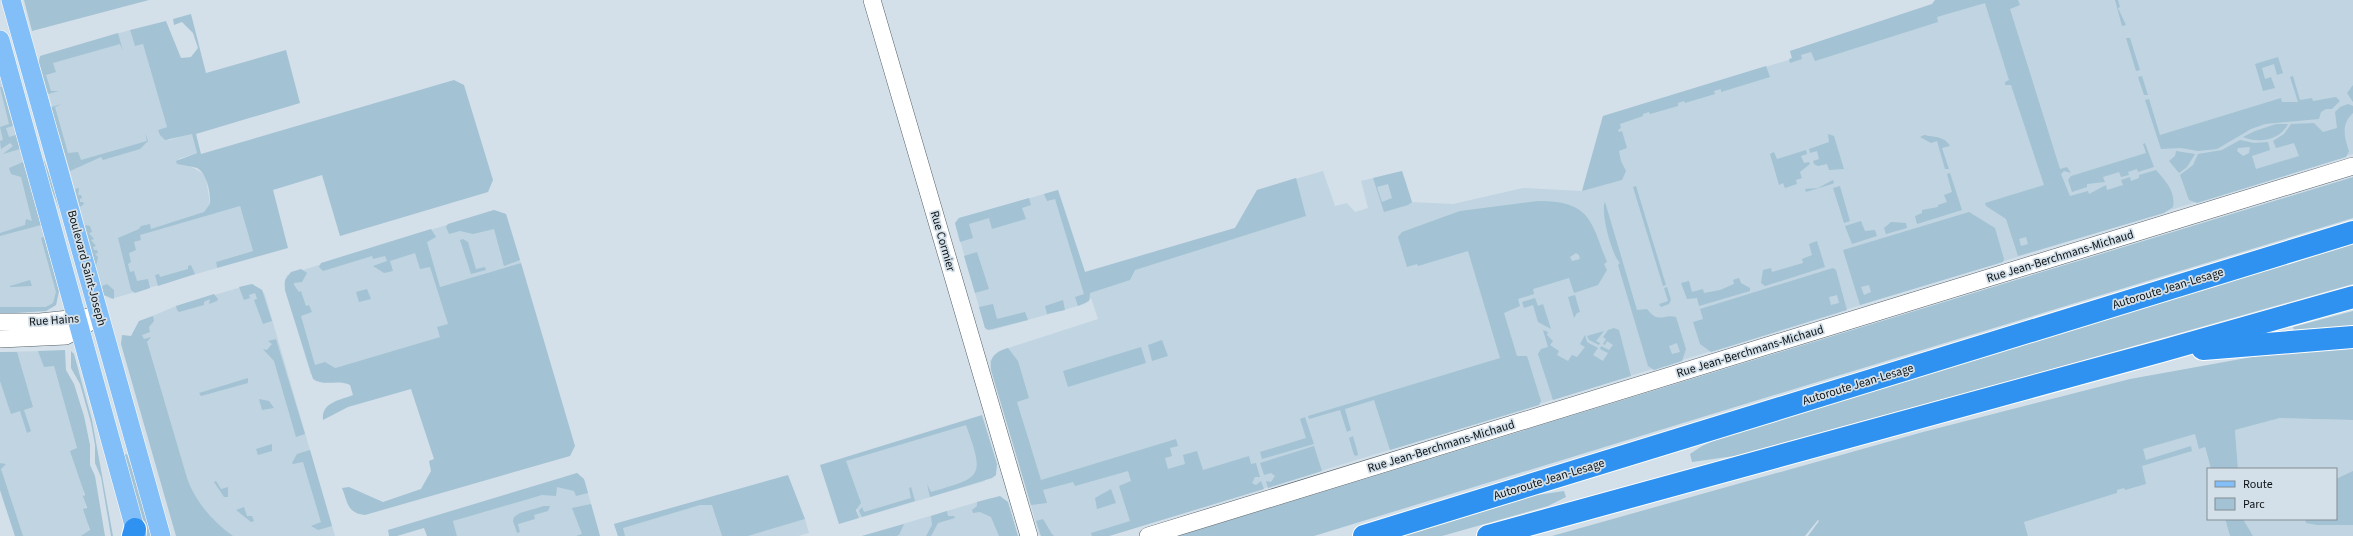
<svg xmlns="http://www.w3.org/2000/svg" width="2353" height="536" font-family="'Source Sans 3',sans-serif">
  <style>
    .built { fill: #c0d5e1 }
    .green { fill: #a3c2d4; fill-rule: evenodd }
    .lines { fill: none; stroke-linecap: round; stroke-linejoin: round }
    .secondary-casing { stroke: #535e65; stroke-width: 18 }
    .primary-casing { stroke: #fff; stroke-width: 20 }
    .highway-casing { stroke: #fff; stroke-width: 24 }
    .secondary { stroke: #fff; stroke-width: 17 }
    .primary { stroke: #82bef7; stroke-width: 19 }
    .highway { stroke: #2f92f1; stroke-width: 22 }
    .labels { text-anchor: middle; stroke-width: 3.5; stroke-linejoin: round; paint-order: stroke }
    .street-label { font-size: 12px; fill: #0c1114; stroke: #d3e0e9 }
  </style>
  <rect width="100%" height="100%" fill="#d3e0e9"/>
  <g class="built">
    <path d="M1950 0H2353V154L1109 536H1041L1039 534 990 361 999 351 1098 319 1091 298 1085 304 992 330 985 328 955 223 959 218 1058 190 1085 272 1235 228 1257 190 1323 171 1335 206 1347 203 1355 212 1368 208 1361 181 1402 171 1412 202 1453 204 1523 188 1582 191 1603 116 1792 59 1790 51Z"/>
    <path d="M130 30 135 46 143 43 167 127 158 130 169 140 192 133 197 153 178 159 202 173 206 178 210 204 240 206 253 251 216 262 217 268 111 299 104 295 39 59 44 55Z"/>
    <path d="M0 78 59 291 56 305 46 311 0 313Z"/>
    <path d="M494 210 506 214 521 263 437 288 448 324 440 337 311 375 285 290 284 284 287 275Z"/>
    <path d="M252 284 262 290 265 295 335 536H226L184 484 138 322 176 306Z"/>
    <path d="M44 351 54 366 77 448 90 536H15L0 490V352Z"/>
    <path d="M2280 418 2353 420V536H2253L2244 521 2243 519H2336V469H2238L2235 430Z"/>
    <path d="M968 420 985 481 859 518 845 458Z"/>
    <path d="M2200 431 2211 469H2208V519H2225L2230 536H2028L2024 522 2117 493V490L2141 466 2140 447Z"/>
    <path d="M577 473 584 479 599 532 585 536H457L453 521Z"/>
    <path d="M711 497 722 536H618L614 524Z"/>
    <path d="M991 498 1002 536H862Z"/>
    <path d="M805 519 809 533 798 536H748Z"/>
  </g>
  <g class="green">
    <path d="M24 0H149L32 31Z"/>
    <path d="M1935 0H2018L2020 5 2010 9 2060 169 2067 167 2071 173 2064 171 2061 174 2070 196 2088 191 2089 194 2106 185 2107 190 2123 185 2121 180 2130 177 2131 181 2139 178V175L2156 170C2165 180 2176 192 2173 207L2164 213 2018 256 2006 219 1986 206 1985 203 2044 185 2011 85H2005V82L2009 80 1985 3 1937 17 1938 22 1815 61 1811 52 1801 55 1802 59 1790 63 1789 59 1792 58 1790 51 1932 4ZM2026 237 2028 244 2021 246 2019 239Z"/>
    <path d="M2115 0H2118L2120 7 2118 8 2126 25 2122 26Z"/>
    <path d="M191 14 206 73 286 50 300 103 196 134 201 154 454 80 464 85 493 180 488 192 340 236 322 175 273 190 288 248 217 268 216 262 253 251 240 206 140 235 141 240 134 242 136 250 129 253 131 262 128 264 130 272 134 271 137 281 148 279 150 288 135 293 131 290 118 238 139 229 141 226 150 224 151 229 204 212 210 204C211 194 207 173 197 168 191 166 183 165 177 164L176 161 197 153 192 134 165 140 160 135 158 130 167 127 143 44 135 46 130 30 166 21 181 58 191 57 198 48 193 33 182 22 174 25 173 19Z"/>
    <path d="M118 33 123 51 120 44 53 63 56 72 46 75 51 91H59L48 94 39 62 40 56Z"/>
    <path d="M2126 38H2130L2140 70 2136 71Z"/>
    <path d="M2278 57 2283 73 2277 75 2274 64 2262 68 2265 79 2271 77 2275 88 2263 91 2255 64Z"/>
    <path d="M1766 66 1770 77 1721 92V89L1714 91 1715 94 1685 103 1684 101 1678 103V106L1650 114 1649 112 1643 114V116L1620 124 1621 128 1618 130 1619 132 1622 131 1627 148 1619 151 1621 161 1626 171 1622 180 1582 191 1603 116Z"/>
    <path d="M2142 76 2148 95H2144L2138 77Z"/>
    <path d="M2293 76 2300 100 2312 98 2313 101 2336 97 2340 101 2332 109H2326L2321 112 2319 119 2265 124 2251 129 2217 149 2198 151 2181 148 2161 149 2145 100 2149 99 2160 135 2281 98 2282 102H2298L2290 77Z"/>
    <path d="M2353 85V102L2347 93Z"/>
    <path d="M0 87H2L13 126 6 128 9 137 16 135 20 149 3 154 13 146 10 143 1 149 0 141 3 140 0 127 9 124Z"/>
    <path d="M62 104 55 107 68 153 78 152 81 160 147 141 145 132 148 141 140 149 103 160 101 157 70 171 51 107Z"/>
    <path d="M2348 104 2353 106V113C2341 124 2344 137 2349 151L2346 157 2197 203 2189 200 2180 175 2193 165 2198 154 2222 150 2240 140 2254 143 2268 142 2270 150 2252 156 2256 169 2299 156 2294 143 2276 148 2273 141 2284 134 2291 124 2314 123 2323 132 2337 128 2335 112 2340 107ZM2250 147 2249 153 2243 156 2237 151 2238 148Z"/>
    <path d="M2276 124H2288C2280 140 2259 144 2243 137L2255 131Z"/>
    <path d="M1828 134 1834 136 1844 169 1829 170 1827 164 1818 166 1814 164 1813 161 1819 159 1817 151 1810 153 1809 149 1829 142Z"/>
    <path d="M1924 135C1933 137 1945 136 1950 146L1942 148 1949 169H1945L1937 141 1931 143 1920 137Z"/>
    <path d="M2145 143 2154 167 2138 172 2137 169 2128 172 2129 175 2121 177 2119 172 2103 177 2105 182 2087 184V187L2072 192 2068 180 2071 176 2146 153 2143 144Z"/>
    <path d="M1806 150 1807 154 1801 156 1804 163 1809 162 1810 164 1800 172 1802 178 1796 180 1797 184 1785 188 1783 183 1779 185 1770 154 1774 152 1777 159Z"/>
    <path d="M2176 151 2195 154 2187 167 2179 173 2169 161 2175 156Z"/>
    <path d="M44 160 62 208 59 209 41 161Z"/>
    <path d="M23 162 41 225 0 236V233L25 225 26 219 32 221 21 177 11 174 9 168Z"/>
    <path d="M1402 171 1412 202 1408 205 1384 212 1373 178ZM1388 184 1392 198 1382 202 1377 187Z"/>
    <path d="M1950 173 1962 210 1917 224 1915 216 1922 213V210L1938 207V205L1947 202 1944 195 1952 192 1947 174Z"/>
    <path d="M2353 177V218L1314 536H1178Z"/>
    <path d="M1296 178 1306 216 1135 270 1130 280 1090 293 1089 301 1078 306 1075 297 1084 294 1055 199 1047 201 1044 194 1058 190 1085 272 1235 228 1257 190Z"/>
    <path d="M1833 180 1834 183 1832 184 1806 192 1805 189 1818 188Z"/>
    <path d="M1636 186 1666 285 1663 286 1633 187Z"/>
    <path d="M1840 186 1850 221 1844 223 1833 188Z"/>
    <path d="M79 188 78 195H81L82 198 80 199V202H83L84 204 80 207 75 189Z"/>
    <path d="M1029 198 1031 205 1022 208 1026 219 992 229 989 218 969 224 973 238 960 242 955 223 959 218Z"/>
    <path d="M1538 201C1590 201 1591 220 1607 262L1604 264 1607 270 1598 285 1574 293 1569 278 1533 289 1534 294 1518 299 1520 306 1504 313 1517 356H1527L1528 359 1541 401 1539 405 1390 450 1374 400 1345 409 1351 430 1347 432 1340 410 1309 419 1308 416 1500 358 1468 251 1418 266 1417 264 1407 267 1398 237 1402 232 1460 211ZM1576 253 1579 255 1580 259 1572 261 1570 257Z"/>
    <path d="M1605 202 1637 310 1647 309C1659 325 1664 313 1676 317L1686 349 1682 361 1654 370 1648 366 1618 265 1620 263C1612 256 1600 211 1605 202ZM1677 343 1680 352 1672 354 1669 346Z"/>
    <path d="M494 210 506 214 520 260 504 266 494 229 473 234 460 231 449 234 446 227 448 224Z"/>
    <path d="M1969 212 1995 228 2004 259 2003 262 1860 305 1843 250ZM1869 285 1871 292 1864 295 1861 287Z"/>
    <path d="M1861 221 1865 231 1875 230 1877 236 1852 244 1845 226Z"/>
    <path d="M1891 222 1906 223 1907 228 1886 234 1884 228Z"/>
    <path d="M85 225 90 226 92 232 89 233 94 239 91 240 96 246 93 247 94 250H97L98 253 95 254 98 257 96 266Z"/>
    <path d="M431 229 436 237 427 242 440 287 521 263 575 446 570 456 365 515C347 513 348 503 342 488L349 487 383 502 421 489 431 471 429 461 434 459 411 389 348 407 323 420C321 402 341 400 353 395L350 385C338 379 324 387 313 379L285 290V280L291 272 301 269 307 273 302 282 294 283V285L299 292 301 291 306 306 309 305 312 312 301 316 315 365 325 362 335 368 440 337 437 327 448 324 430 267 420 269 415 253 390 261 393 271 384 273 373 266 387 261 385 256 373 259 372 256 323 271 319 267 321 263Z"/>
    <path d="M44 237 59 291 56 305 46 311 0 314V307H46L53 303 56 292 41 238Z"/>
    <path d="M463 239 468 242 476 269 485 267 486 270 471 274 460 240Z"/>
    <path d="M1817 241 1825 267 1765 286 1761 283 1763 270 1771 268 1772 272 1803 263 1802 259 1812 255 1809 244Z"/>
    <path d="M2353 243V284L2013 380 1734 456 1692 462 1690 454 1702 446 1722 437Z"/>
    <path d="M977 252 989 289 975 293 964 256Z"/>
    <path d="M191 265 195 274 158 286 155 275 159 274 160 277 188 269V266Z"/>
    <path d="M1833 268 1836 270 1847 310 1711 352 1700 344 1693 322 1703 319 1700 309ZM1837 295 1839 303 1831 305 1829 297Z"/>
    <path d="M1739 278 1741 283 1750 288V291L1699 306 1697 298 1687 299 1681 283 1689 281 1692 292 1703 289 1704 293 1720 290 1734 284 1733 280Z"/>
    <path d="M30 280 32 286 10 287V286Z"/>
    <path d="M107 284 114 290V299L104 295 102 286Z"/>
    <path d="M252 284 262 290 272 321 263 324 254 300 257 299 255 293 249 295 250 298 244 300 239 287Z"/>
    <path d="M1667 287 1671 300 1669 304 1661 307 1659 304 1668 301 1664 288Z"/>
    <path d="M367 289 371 299 359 302 356 292Z"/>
    <path d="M214 294 218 299 217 301 209 304 210 299 204 302V305L179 312 177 310 176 306Z"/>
    <path d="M1575 295 1580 312 1577 313 1574 318 1568 297Z"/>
    <path d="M1535 298 1538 306 1543 304 1551 329 1538 322 1533 305 1524 308 1522 302Z"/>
    <path d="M1063 300 1065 310 1047 314 1045 306Z"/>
    <path d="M993 304 997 319 1025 312 1028 320 988 330 985 328 979 307Z"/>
    <path d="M2353 311V330L2296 336 2293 327Z"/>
    <path d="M153 316 154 321 149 327 150 332 142 335 144 339 151 337 147 342 187 478C195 501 213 522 233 536H176L121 344 122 335 131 336 139 321Z"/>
    <path d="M1614 328 1619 330 1631 376 1553 400 1538 354 1541 349 1548 347 1543 330 1548 332 1547 335 1553 341 1550 345 1559 351 1557 355 1568 361 1572 355 1577 357 1585 347 1580 344 1585 335 1587 342 1598 348 1593 355 1603 361 1608 353 1600 349 1601 346 1609 350 1613 345 1607 341 1605 345 1603 344 1606 339 1603 337 1608 330Z"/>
    <path d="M1604 331 1596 341 1600 343 1599 345 1589 340 1587 336Z"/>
    <path d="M276 339 305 434 296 437 274 361 263 349 267 350 272 344 268 341Z"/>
    <path d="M1162 340 1168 356 1152 361 1148 345Z"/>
    <path d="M1141 347 1146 363 1068 387 1063 371Z"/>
    <path d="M1008 348 1018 361 1029 398 1017 402 1041 480 1176 439 1178 446 1170 448 1172 456 1165 458 1168 469 1185 464 1183 455 1197 451 1203 470 1249 456 1251 464 1256 463 1260 477H1255L1252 483 1256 485 1261 481 1264 489 1109 536H1092L1091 533 1130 521 1119 486 1131 481 1128 471 1075 486 1073 482 1043 490 1047 503 1031 505 991 370C989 356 996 352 1008 348Z"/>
    <path d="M2353 348V420L2280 418 2235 430 2238 469H2211L2205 447 2199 449 2195 434 2143 449 2146 460 2191 446 2192 451 2142 466 2146 484 2125 490 2124 488 2117 490V493L2024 522 2028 536H1808L1819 521 1818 520 1805 536H1552L1923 432 2130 379 2263 355Z"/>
    <path d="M65 350 66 370 74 384 84 416 90 445V465L95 476 105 536H81L90 530 83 509 87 508 83 496 85 495 70 451 77 448 54 366 44 367 38 351Z"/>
    <path d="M71 351 74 354 92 420 113 536H111L101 477 95 463V445L91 423 80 384 71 368Z"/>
    <path d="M0 352H17L33 407 24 410 31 431 27 433 20 411 11 414 0 381Z"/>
    <path d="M248 378V383L201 396 199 393Z"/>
    <path d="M259 399 269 401 274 408 262 410Z"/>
    <path d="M982 415 997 464 996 475 992 478 930 497 927 484 931 492C982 477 985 478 966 425L846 461 861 503 856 510 859 518 839 524 820 465Z"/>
    <path d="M1305 417 1314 444 1262 459 1260 452 1306 438 1300 419Z"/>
    <path d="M1353 436 1358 454 1357 456 1354 455 1349 438Z"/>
    <path d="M272 444V451L258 455 256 449Z"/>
    <path d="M1314 446 1322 471 1268 488 1266 481 1271 482 1275 476 1271 473 1264 475 1260 463Z"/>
    <path d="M310 450 332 526 318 530 311 526 321 522 303 462 293 464 292 463 297 454Z"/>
    <path d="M127 454 155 536H147L123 455Z"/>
    <path d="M0 463 6 464 1 469 23 536H15L0 490Z"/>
    <path d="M2353 471V525H2317L2306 523 2305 519H2336V479Z"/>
    <path d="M577 473 584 479 588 493 576 496 574 491 557 487 556 496 542 495 453 521 457 536H427L424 528 397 536H389L388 530Z"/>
    <path d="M788 475 805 519 748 536H722L712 505H700L623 528 625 536H618L614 524Z"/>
    <path d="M216 481 221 489 228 487V497H224L214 482Z"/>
    <path d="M911 487 915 501 862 517 859 511 862 507 864 512 911 498 909 488Z"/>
    <path d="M1111 489 1116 503 1097 509 1095 498Z"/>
    <path d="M1564 491 1566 497 1548 506 1442 536H1393L1524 497Z"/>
    <path d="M1000 496 1008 502 1018 536H999L991 517 980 512 973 513 972 510 977 506V502Z"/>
    <path d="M591 504 600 536H576L582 534 572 508Z"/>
    <path d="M544 506H550L548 511 534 515 535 519 518 524 520 532 517 533 513 521 514 517 520 513Z"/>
    <path d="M244 507 247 516H252L254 521 251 522 236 510Z"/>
    <path d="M947 511 948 516H954L955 518 938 523 931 536H926L932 525 931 516Z"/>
    <path d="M1043 519 1052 534 1054 536H1041L1036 521Z"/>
    <path d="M2225 519H2243L2253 536H2230Z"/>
    <path d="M904 524 899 535 896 536H862Z"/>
  </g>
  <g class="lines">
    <defs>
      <g id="secondary">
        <path d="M872 0 1029 536"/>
        <path d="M0 322H40L89 317"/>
        <path d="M0 339 66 336 99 317"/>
        <path d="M1148 536 2353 166"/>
      </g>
      <g id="primary">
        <path d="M11 0 161 536"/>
        <path d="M0 40 137 536"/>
      </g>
      <g id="highway">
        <path d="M2203 349 2353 337"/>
        <path d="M133 536 135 529"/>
        <path d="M1364 536 2353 232"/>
        <path d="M1488 536 2162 351 2353 297"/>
      </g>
    </defs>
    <use href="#secondary" class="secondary-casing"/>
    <use href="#primary" class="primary-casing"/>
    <use href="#highway" class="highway-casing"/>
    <use href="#secondary" class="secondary"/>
    <use href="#primary" class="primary"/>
    <use href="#highway" class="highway"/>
  </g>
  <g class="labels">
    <g class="street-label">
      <text transform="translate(943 241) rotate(74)" y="4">Rue Cormier</text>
      <text transform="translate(2060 256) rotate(-17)" y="4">Rue Jean-Berchmans-Michaud</text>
      <text transform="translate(87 268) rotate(75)" y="4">Boulevard Saint-Joseph</text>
      <text transform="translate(2168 288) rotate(-17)" y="4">Autoroute Jean-Lesage</text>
      <text transform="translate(54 320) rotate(-4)" y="4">Rue Hains</text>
      <text transform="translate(1750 351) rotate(-17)" y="4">Rue Jean-Berchmans-Michaud</text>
      <text transform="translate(1858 384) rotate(-17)" y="4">Autoroute Jean-Lesage</text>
      <text transform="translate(1441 446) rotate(-17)" y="4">Rue Jean-Berchmans-Michaud</text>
      <text transform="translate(1549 479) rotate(-17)" y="4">Autoroute Jean-Lesage</text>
    </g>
  </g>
  <rect x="2207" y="468" width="130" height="52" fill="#d3e0e9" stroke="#838d94"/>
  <rect x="2215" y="481" width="20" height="6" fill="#82bef7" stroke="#838d94"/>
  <text x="2243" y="488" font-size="12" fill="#0c1114">Route</text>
  <rect x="2215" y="498" width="20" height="12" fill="#a3c2d4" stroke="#838d94"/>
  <text x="2243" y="508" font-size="12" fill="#0c1114">Parc</text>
</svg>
